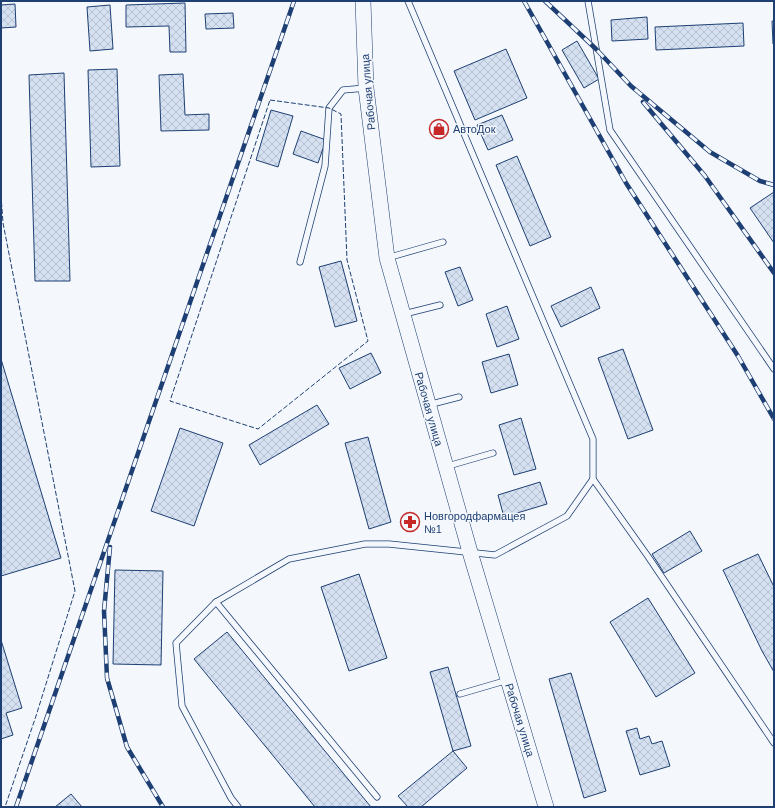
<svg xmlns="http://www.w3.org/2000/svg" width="775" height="808" font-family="Arial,sans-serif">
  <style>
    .building { fill: url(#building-cross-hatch); stroke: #1d3f73 }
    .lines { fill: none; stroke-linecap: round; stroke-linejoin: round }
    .lane-casing { stroke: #1d3f73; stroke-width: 7 }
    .secondary-casing { stroke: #1d3f73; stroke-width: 16 }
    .lane { stroke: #f4f7fb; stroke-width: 5.5 }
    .secondary { stroke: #f4f7fb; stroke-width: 15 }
    .rail-casing { stroke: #1d3f73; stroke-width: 4.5 }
    .rail { stroke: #f4f7fb; stroke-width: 3; stroke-dasharray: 9; stroke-linecap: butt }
    .fence { stroke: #1d3f73; stroke-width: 1; stroke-dasharray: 5 2; stroke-linecap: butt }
    .labels { text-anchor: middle; stroke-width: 3; stroke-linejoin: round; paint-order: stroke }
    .street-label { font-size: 11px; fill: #1d3f73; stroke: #f4f7fb }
    .poi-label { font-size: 11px; fill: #1d3f73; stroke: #f4f7fb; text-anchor: start }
  </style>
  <defs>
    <pattern id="building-cross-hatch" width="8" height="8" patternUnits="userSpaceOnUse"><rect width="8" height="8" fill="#d5e0f0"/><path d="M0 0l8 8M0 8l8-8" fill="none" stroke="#b6c1d1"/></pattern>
  </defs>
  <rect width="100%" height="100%" fill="#f4f7fb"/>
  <g class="building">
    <path d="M185 3 186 52H170L169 26 126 27V5Z"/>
    <path d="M15 4 16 27 1 28V5Z"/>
    <path d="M110 5 113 49 90 51 87 7Z"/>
    <path d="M233 13 234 28 206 29 205 14Z"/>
    <path d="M647 17 648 39 612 41 611 20Z"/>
    <path d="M772 21H774V44H773Z"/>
    <path d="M743 23 744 46 656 50 655 27Z"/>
    <path d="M577 41 599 79 584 88 562 50Z"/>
    <path d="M506 49 527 98 475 120 454 71Z"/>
    <path d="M117 69 120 166 91 167 88 70Z"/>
    <path d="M64 73 70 281H35L29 75Z"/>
    <path d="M183 74 185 115 209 114V130L161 131 159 75Z"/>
    <path d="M271 110 293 116 278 167 256 160Z"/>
    <path d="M502 115 513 140 488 150 477 125Z"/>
    <path d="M301 131 326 140 318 163 293 154Z"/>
    <path d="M517 156 551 237 530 246 496 165Z"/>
    <path d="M774 192V243L750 208Z"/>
    <path d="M341 261 357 321 335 327 319 267Z"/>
    <path d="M460 267 473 300 458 306 445 272Z"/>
    <path d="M591 287 600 308 561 327 551 306Z"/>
    <path d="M507 306 519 339 497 347 486 314Z"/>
    <path d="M623 349 653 430 628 439 598 358Z"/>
    <path d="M371 353 381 373 350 389 339 368Z"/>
    <path d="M509 354 518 385 491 393 482 362Z"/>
    <path d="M1 359 61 558 1 576Z"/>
    <path d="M317 405 329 424 260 465 249 445Z"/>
    <path d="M521 418 536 469 514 475 499 425Z"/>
    <path d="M180 428 223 443 194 526 151 511Z"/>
    <path d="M368 437 391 522 369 529 345 443Z"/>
    <path d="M540 482 547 504 504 517 498 495Z"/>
    <path d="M690 531 702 551 664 573 652 554Z"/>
    <path d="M758 554 774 587V672L762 651 723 570Z"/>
    <path d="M115 570 163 571 161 665 113 664Z"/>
    <path d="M359 574 387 658 349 671 321 587Z"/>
    <path d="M648 598 695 673 656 697 610 622Z"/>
    <path d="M227 632 371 807H315L194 659Z"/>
    <path d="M1 640 22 708 6 713 13 735 1 739Z"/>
    <path d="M448 667 471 746 453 751 430 672Z"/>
    <path d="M571 673 606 791 584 798 549 679Z"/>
    <path d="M637 728 640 739 649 736 652 744 662 741 670 766 640 775 626 731Z"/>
    <path d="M453 751 467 768 421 807H408L398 796Z"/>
    <path d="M71 794 82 807H55Z"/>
  </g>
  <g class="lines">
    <defs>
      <g id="lane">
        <path d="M588 1 610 130 774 369"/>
        <path d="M387 258 443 242"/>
        <path d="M300 262 325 166 329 108 343 90 366 88"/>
        <path d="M404 314 440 305"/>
        <path d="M428 405 459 397"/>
        <path d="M448 466 493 453"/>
        <path d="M593 479 647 555 774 743"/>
        <path d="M216 602 377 797"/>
        <path d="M460 694 508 680"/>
        <path d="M238 807 231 798 182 706 176 643 216 602 289 559 365 544H389L495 555 567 516 593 479V439L408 1"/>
      </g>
      <path id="secondary" d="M363 1 366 88 387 258 470 552 546 807"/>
    </defs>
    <use href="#lane" class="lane-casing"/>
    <use href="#secondary" class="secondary-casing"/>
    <use href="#lane" class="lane"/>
    <use href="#secondary" class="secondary"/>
    <defs>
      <g id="rail">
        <path d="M524 1 626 183 738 356 774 419"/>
        <path d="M545 1 596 49 631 86 710 152 760 181 774 185"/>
        <path d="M643 102 705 176 774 273"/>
        <path d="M110 547 104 611 107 678 127 747 163 807"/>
        <path d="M16 807 294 1"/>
      </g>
    </defs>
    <use href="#rail" class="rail-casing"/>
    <use href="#rail" class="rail"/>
    <g class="fence">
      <path d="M270 100 329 108 341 114 347 260 368 341 258 429 170 401Z"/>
      <path d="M1 195 3 223 75 591 36 716 5 807"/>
    </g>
  </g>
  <defs>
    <symbol id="shop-ring" viewBox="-11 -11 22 22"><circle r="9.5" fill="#f4f7fb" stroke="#c62828" stroke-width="1.5"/><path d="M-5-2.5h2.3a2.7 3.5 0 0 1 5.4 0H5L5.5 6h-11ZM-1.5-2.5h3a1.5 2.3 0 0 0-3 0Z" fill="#c62828"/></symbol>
    <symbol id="pharmacy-ring" viewBox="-11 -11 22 22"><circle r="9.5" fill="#f4f7fb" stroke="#c62828" stroke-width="1.5"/><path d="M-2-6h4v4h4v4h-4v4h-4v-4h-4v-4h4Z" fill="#c62828"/></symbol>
  </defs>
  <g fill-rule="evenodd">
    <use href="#shop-ring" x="428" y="118" width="22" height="22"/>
    <use href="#pharmacy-ring" x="399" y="511" width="22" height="22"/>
  </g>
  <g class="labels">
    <g class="street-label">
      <text transform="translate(368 92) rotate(-95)" y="4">Рабочая улица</text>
      <text transform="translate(429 409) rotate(74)" y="4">Рабочая улица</text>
      <text transform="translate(520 720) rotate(73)" y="4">Рабочая улица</text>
    </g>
    <g class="poi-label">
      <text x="453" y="133">АвтоДок</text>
      <text x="424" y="520">Новгородфармацея<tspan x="424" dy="13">№1</tspan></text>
    </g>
  </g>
  <rect width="775" height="808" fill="none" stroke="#1d3f73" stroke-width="4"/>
</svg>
